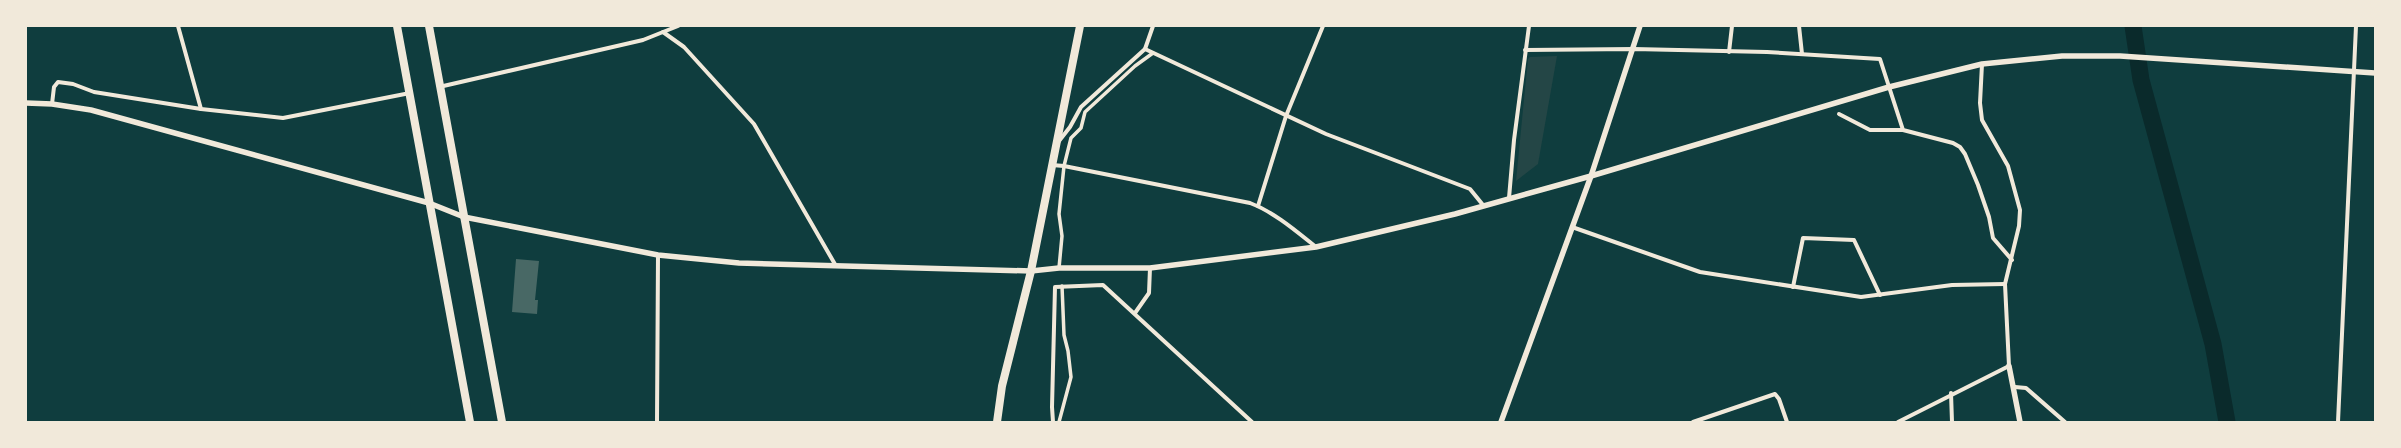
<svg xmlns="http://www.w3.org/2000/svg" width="2401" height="448" font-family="'Exo 2',sans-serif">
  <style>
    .green { fill: #244646 }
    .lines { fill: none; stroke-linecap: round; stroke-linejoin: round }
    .river { stroke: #0a2a2b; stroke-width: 17 }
    .building { fill: #486865 }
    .pedestrian { stroke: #f1e9da; stroke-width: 3.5 }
    .minor { stroke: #f1e9da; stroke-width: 4 }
    .tertiary { stroke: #f1e9da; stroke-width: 5.5 }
    .trunk { stroke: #f1e9da; stroke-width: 8 }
  </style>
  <rect width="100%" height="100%" fill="#0f3d3e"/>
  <path class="green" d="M1557 56 1538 164 1516 181 1528 59 1530 57Z"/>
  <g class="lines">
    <path class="river" d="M2133 26 2141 80 2213 344 2227 422"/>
  </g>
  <path class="building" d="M516 259 539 261 535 300H538L537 314 512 312Z"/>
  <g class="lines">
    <g class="pedestrian">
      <path d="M1059 268 1062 236 1059 214 1064 166 1071 138 1081 128 1085 112 1135 66 1153 53"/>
      <path d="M1059 422 1071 377 1068 351 1064 335 1062 286"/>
    </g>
    <g class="minor">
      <path d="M178 26 201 109"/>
      <path d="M1799 26 1802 54"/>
      <path d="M663 32 684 47 754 124 836 266"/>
      <path d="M1145 49 1326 134 1470 189 1483 205"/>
      <path d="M1525 50 1634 49 1767 52 1880 59 1903 130 1953 143 1960 147 1965 154 1978 185 1989 217 1993 238 2012 260"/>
      <path d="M1729 52 1732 26"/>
      <path d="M439 87 643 40 678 26"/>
      <path d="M52 104 54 87 58 82 73 84 94 92 201 109 283 118 410 93"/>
      <path d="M1839 114 1870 130H1903"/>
      <path d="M1059 141 1070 127 1081 107 1145 49 1153 26"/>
      <path d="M1052 165 1064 166 1250 203C1274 212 1296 231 1316 247"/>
      <path d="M1509 198 1514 140 1529 26"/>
      <path d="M1258 206 1286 116 1323 26"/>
      <path d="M1572 227 1700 272 1861 297 1952 285 2005 284"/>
      <path d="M1793 287 1803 238 1854 240 1880 295"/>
      <path d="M1135 313 1149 293 1150 268"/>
      <path d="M2015 387 2026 388 2065 422"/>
      <path d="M1951 393 1952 422"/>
      <path d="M657 422 658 255"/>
      <path d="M1053 422 1052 407 1055 287 1103 285 1252 422"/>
      <path d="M1693 422 1775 394 1779 399 1787 422"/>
      <path d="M1898 422 2009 366 2005 284 2019 226 2020 210 2008 166 1982 120 1980 103 1982 64"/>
      <path d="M2338 422 2356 26"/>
    </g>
    <g class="tertiary">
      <path d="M26 103 52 104 91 110 429 203 464 217 658 255 739 263 1031 271 1059 268H1150L1316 247 1455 214 1591 176 1889 87 1982 64 2062 56H2120L2375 73"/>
      <path d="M2009 366 2020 422"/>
      <path d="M1501 422 1591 176 1640 26"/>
    </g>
    <g class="trunk">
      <path d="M397 26 470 422"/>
      <path d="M429 26 502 422"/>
      <path d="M997 422 1002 386 1031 271 1080 26"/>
    </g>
  </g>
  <rect width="2401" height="448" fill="none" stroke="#f1e9da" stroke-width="54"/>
</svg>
